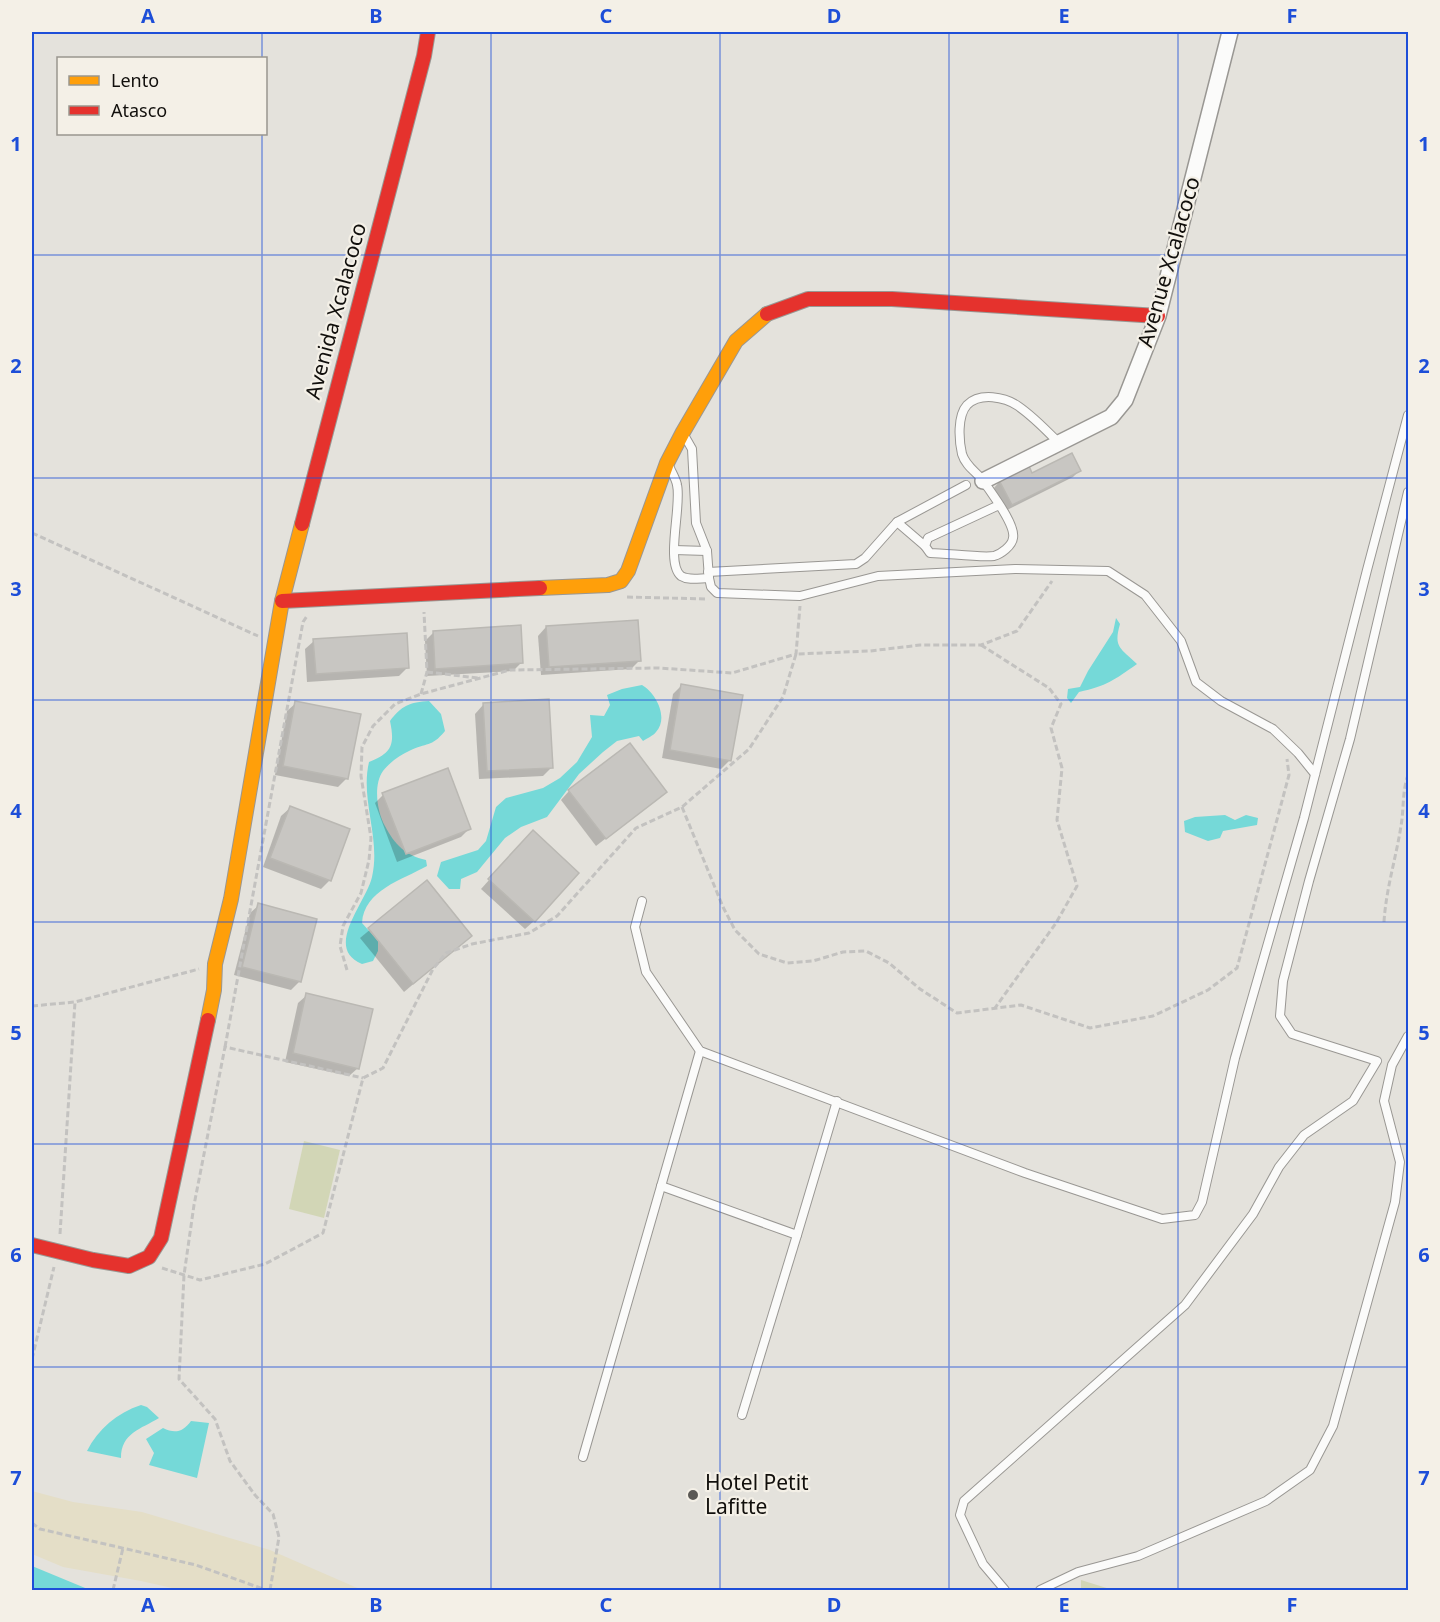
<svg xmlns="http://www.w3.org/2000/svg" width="1440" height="1622" font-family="'Noto Sans',sans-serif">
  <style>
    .green { fill: #d2d6b6 }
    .sand { fill: #e4dec7 }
    .water { fill: #75d9d8 }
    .shadow { fill: #0003 }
    .building { fill: #c8c6c2; stroke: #bab8b3; stroke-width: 1.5 }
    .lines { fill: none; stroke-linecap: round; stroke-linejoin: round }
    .lane-casing { stroke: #999793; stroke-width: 10 }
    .street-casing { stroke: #999793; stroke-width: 18 }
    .slow-casing { stroke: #999793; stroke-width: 16 }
    .jam-casing { stroke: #999793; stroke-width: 16 }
    .path { stroke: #c3c2c0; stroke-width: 3; stroke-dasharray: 6 3; stroke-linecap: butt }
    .lane { stroke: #fbfbfa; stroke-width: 8 }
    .street { stroke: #fbfbfa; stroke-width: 15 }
    .slow { stroke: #ff9f0a; stroke-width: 14 }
    .jam { stroke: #e5322d; stroke-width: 14 }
    .grid { fill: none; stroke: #1d4ed8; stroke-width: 1.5; stroke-opacity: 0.55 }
    .poi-dot { fill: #5b5955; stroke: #f4f0e7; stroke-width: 2 }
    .labels { text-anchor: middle; stroke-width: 4.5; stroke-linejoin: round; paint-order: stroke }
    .street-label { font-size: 21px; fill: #110f0c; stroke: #f4f0e7 }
    .poi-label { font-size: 21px; fill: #110f0c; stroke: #f4f0e7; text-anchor: start }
    .neatline { fill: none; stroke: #1d4ed8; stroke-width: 2 }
    .grid-label { font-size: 20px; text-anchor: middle; font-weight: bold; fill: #1d4ed8 }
  </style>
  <rect width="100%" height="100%" fill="#e4e2dc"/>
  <g class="green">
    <path d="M304 1141 340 1150 324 1218 289 1209Z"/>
    <path d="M1081 1580 1113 1590H1081Z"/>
  </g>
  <path class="sand" d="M32 1491 73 1502 142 1512 270 1550 362 1590H181L141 1581 63 1567 32 1554Z"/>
  <g class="water">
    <path d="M1116 618 1120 624C1113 648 1121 648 1137 664 1114 680 1107 686 1079 692L1071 703 1067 698 1068 689 1080 687 1088 671 1113 632Z"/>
    <path d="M642 685C656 693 669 718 656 732 653 736 647 738 643 741L639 736 617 741 603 752 579 774 547 817 521 827 505 838 477 872 461 879 460 889H449L437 876 441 862 478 850 486 841 496 807 506 798 543 788 560 778 577 762 592 737 590 715 604 716 610 705 607 695 622 689Z"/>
    <path d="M429 701 441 714 445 731C431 748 427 742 409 751 400 755 389 763 383 771 373 785 377 812 385 826 395 845 405 855 426 860L427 866C402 880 364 890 362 923L378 941V951L373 961 362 964C323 948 366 903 372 877 381 838 360 800 369 762 392 753 395 745 390 721 401 706 410 702 429 701Z"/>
    <path d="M1225 815 1235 820 1246 815 1258 818 1257 825 1223 831 1220 838 1208 841 1185 832 1184 821 1195 817Z"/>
    <path d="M141 1405 147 1407 159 1418C141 1429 121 1433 121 1458L87 1451C98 1429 117 1413 141 1405Z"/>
    <path d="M191 1421 209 1423 197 1478 149 1465 154 1453 146 1439 163 1428C175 1434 183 1432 191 1421Z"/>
    <path d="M32 1566 90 1590H32Z"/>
  </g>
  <g class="shadow">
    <path d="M1079 471 1073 477 1005 511 994 488 1000 481 1032 475Z"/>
    <path d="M546 627 640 660 631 669 541 675 538 636Z"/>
    <path d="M433 633 522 662 513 671 427 676 425 641Z"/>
    <path d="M314 641 408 667 399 676 307 682 305 649Z"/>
    <path d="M682 685 730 760 721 769 662 758 673 694Z"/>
    <path d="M296 703 347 778 338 787 275 775 287 711Z"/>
    <path d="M483 705 552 767 543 776 479 779 475 714Z"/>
    <path d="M569 791 665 792 596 846 561 800Z"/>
    <path d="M383 795 469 829 461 837 397 862 375 803Z"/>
    <path d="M290 808 330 880 321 889 263 867 281 816Z"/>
    <path d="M524 841 534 921 525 929 481 889Z"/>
    <path d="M427 882 470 936 404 992 360 938Z"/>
    <path d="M259 905 300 981 291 990 234 975 250 913Z"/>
    <path d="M307 995 358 1068 349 1076 285 1062 298 1003Z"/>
  </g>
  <g class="building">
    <path d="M1072 453 1081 471 1012 505 999 480 1029 466 1032 473Z"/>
    <path d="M638 620 641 661 549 667 546 626Z"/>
    <path d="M521 625 523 663 435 669 433 631Z"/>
    <path d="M407 633 409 668 316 674 313 639Z"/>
    <path d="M681 684 743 695 731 761 670 750Z"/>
    <path d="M549 699 553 768 487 771 483 703Z"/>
    <path d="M295 701 361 714 348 779 283 766Z"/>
    <path d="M630 743 667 792 606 839 568 790Z"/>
    <path d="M448 768 471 829 406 854 382 793Z"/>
    <path d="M290 806 350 829 331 881 270 858Z"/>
    <path d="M533 830 579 873 535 922 488 879Z"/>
    <path d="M427 880 472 936 413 984 368 928Z"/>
    <path d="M258 903 317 919 301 982 242 967Z"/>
    <path d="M306 993 373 1009 359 1069 293 1053Z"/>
  </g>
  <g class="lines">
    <defs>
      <g id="lane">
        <path d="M684 435 692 449 696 523 707 551 709 578 711 587 717 593 800 596 878 576 1015 569 1108 571 1145 595 1181 641 1196 682 1221 701 1273 729 1298 753 1315 774"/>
        <path d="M670 468C672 473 676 479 677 485 682 505 665 563 681 576 689 581 700 578 709 578"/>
        <path d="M999 505 928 538 925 546 930 553C946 553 980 558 994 556 1001 554 1012 546 1013 538 1016 525 992 494 984 482 977 472 966 467 962 454 959 441 957 416 967 405 980 392 1005 397 1018 406 1034 417 1046 430 1059 443"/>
        <path d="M897 522 925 546"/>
        <path d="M674 550 707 551"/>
        <path d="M708 572 856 564 865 558 897 522 966 485"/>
        <path d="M642 901 635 927 646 972 700 1051 1025 1173 1162 1219 1195 1215 1202 1202 1235 1058 1304 818 1367 570 1408 415"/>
        <path d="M661 1186 797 1235 837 1101"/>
        <path d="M742 1415 797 1235"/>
        <path d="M583 1457 700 1051"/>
        <path d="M1005 1590 983 1564 960 1515 964 1501 1185 1305 1253 1214 1279 1167 1304 1135 1353 1101 1377 1061 1292 1034 1280 1016 1283 981 1309 881 1350 739 1408 492"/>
        <path d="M1040 1590 1078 1572 1138 1556 1266 1501 1310 1470 1333 1426 1395 1202 1400 1162 1384 1101 1392 1065 1408 1036"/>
      </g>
      <path id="street" d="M983 481 1111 417 1125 400 1158 316 1230 32"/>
      <g id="slow">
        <path d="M540 588 608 585 621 581 628 571 667 463 683 432 736 341 767 314"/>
        <path d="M208 1020 214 990 215 964 231 899 282 601 302 524"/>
      </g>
      <g id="jam">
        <path d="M767 314 808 299H892L1158 316"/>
        <path d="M302 524 424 56 428 32"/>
        <path d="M282 601 540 588"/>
        <path d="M32 1245 93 1260 129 1266 149 1257 161 1238 208 1020"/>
      </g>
    </defs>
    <use href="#lane" class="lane-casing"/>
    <use href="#street" class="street-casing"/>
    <use href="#slow" class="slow-casing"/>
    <use href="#jam" class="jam-casing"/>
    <g class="path">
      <path d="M32 533 258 636"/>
      <path d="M627 597 707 599"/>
      <path d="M981 645 1049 688 1061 704 1051 728 1062 768 1057 820 1077 886 1056 923 995 1008"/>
      <path d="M427 672 478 678"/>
      <path d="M421 694 427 672 424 612"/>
      <path d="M682 807 723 907 735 930 759 954 787 963 813 961 843 952 866 951 889 963 920 989 957 1013 1021 1005 1090 1028 1153 1016 1208 990 1237 968 1289 775 1287 759"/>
      <path d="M1384 922C1386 889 1396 858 1401 826 1404 809 1402 792 1408 775"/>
      <path d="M347 970 340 946 343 926 361 893 369 860 371 838 361 776 362 747 373 726 395 704 421 694 510 670 659 668 732 673 796 654 800 606"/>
      <path d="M32 1006 75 1002 199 969"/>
      <path d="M225 1047 303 622 307 616"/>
      <path d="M60 1234 75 1002"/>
      <path d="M162 1268 200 1280 265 1264 323 1233 363 1078 383 1068 433 969 446 953 472 944 529 933 557 916 636 828 682 807 749 749 783 697 796 654 870 651 920 645H981L1017 631 1052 581"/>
      <path d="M32 1359 54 1267"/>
      <path d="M32 1523 40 1529 196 1565 266 1590"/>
      <path d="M113 1590 123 1548"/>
      <path d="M270 1590 279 1537 273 1514 255 1495 230 1461 215 1419 179 1379 184 1275 194 1205 225 1047 363 1078"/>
    </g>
    <use href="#lane" class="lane"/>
    <use href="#street" class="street"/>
    <use href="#slow" class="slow"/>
    <use href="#jam" class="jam"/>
  </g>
  <path class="grid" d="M262 32V58M491 32V1590M720 32V1590M949 32V1590M1178 32V1590M262 134V1590M32 255H1408M32 478H1408M32 700H1408M32 922H1408M32 1144H1408M32 1367H1408"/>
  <circle class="poi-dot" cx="693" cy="1495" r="6"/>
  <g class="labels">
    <g class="street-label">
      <text transform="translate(1169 262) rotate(-74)" y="7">Avenue Xcalacoco</text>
      <text transform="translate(336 311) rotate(-75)" y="7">Avenida Xcalacoco</text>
    </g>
    <g class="poi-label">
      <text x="705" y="1490">Hotel Petit<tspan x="705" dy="24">Lafitte</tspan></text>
    </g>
  </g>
  <rect width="1440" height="1622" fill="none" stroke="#f4f0e7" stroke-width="66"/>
  <rect x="57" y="57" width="210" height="78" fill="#f4f0e7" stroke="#99968f" stroke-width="1.5"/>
  <rect x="69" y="76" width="30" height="9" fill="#ff9f0a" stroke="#99968f" stroke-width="1.5"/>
  <text x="111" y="87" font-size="18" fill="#110f0c">Lento</text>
  <rect x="69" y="106" width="30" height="9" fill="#e5322d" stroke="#99968f" stroke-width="1.5"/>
  <text x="111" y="117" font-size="18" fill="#110f0c">Atasco</text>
  <rect x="33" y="33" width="1374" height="1556" class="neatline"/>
  <g class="grid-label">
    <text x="148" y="23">A</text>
    <text x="376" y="23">B</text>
    <text x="606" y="23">C</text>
    <text x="834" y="23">D</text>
    <text x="1064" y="23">E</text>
    <text x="1292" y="23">F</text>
    <text x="16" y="151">1</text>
    <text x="1424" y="151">1</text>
    <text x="16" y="373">2</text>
    <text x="1424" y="373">2</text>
    <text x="16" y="596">3</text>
    <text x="1424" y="596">3</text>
    <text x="16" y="818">4</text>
    <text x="1424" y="818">4</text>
    <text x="16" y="1040">5</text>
    <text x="1424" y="1040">5</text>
    <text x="16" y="1262">6</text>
    <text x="1424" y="1262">6</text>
    <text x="16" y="1485">7</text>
    <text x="1424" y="1485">7</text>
    <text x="148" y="1612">A</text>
    <text x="376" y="1612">B</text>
    <text x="606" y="1612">C</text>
    <text x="834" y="1612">D</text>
    <text x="1064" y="1612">E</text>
    <text x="1292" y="1612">F</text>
  </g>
</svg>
